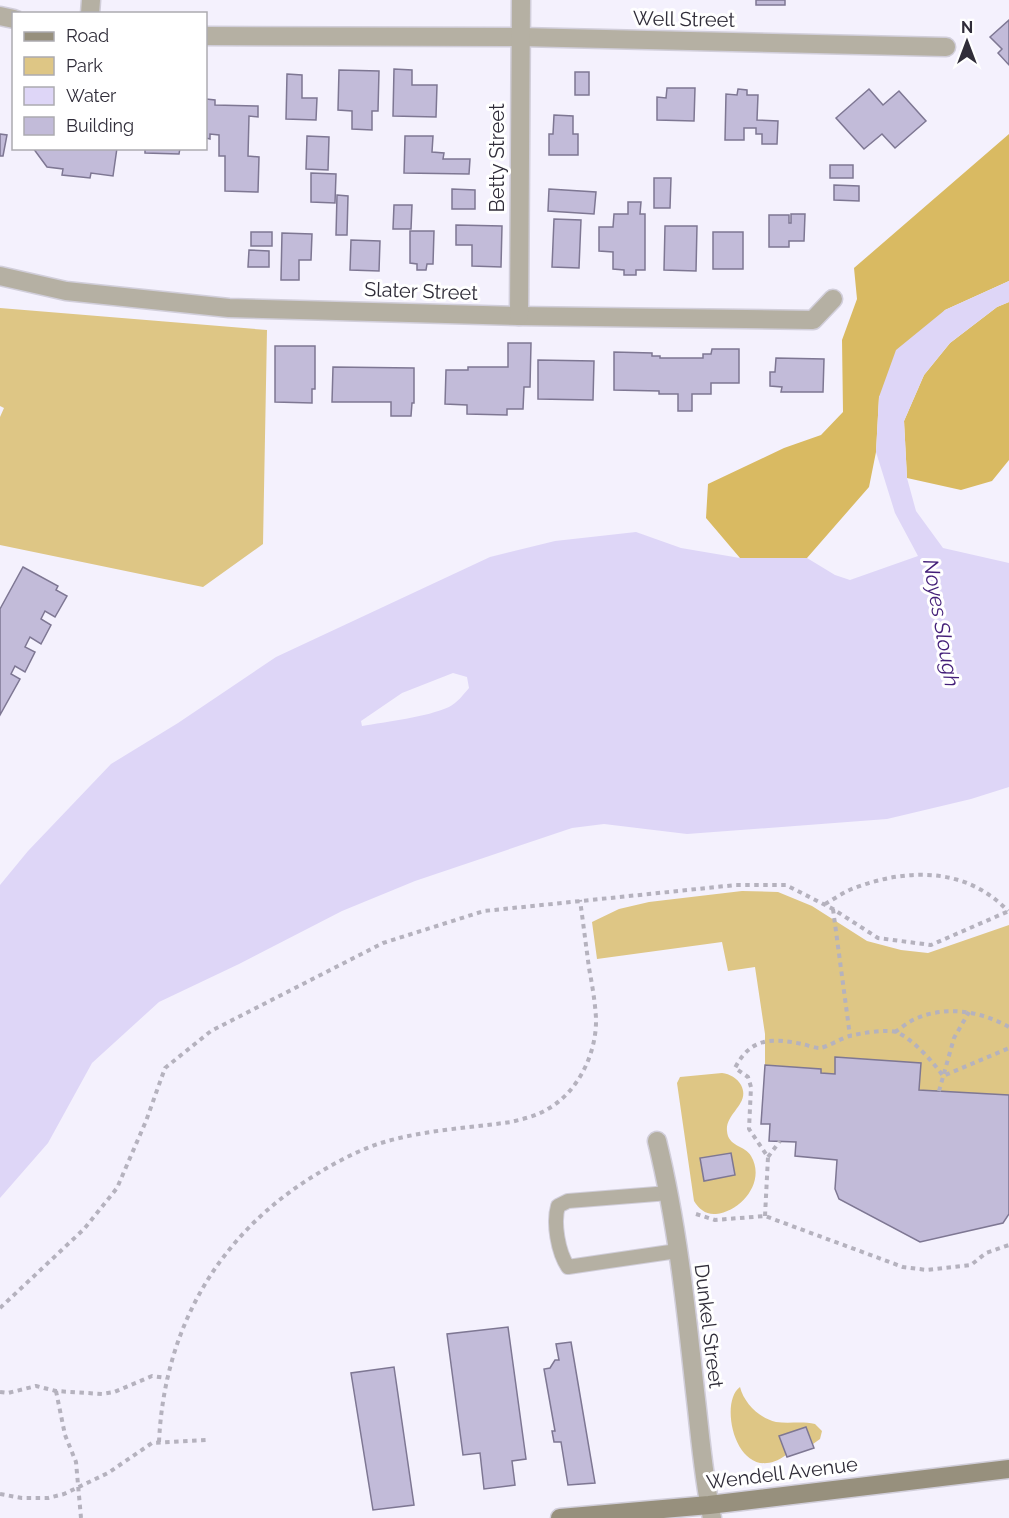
<svg xmlns="http://www.w3.org/2000/svg" width="1009" height="1518" font-family="Raleway,sans-serif">
  <style>
    .green { fill: #dec685 }
    .forest { fill: #d9ba62 }
    .water { fill: #ded6f7; fill-rule: evenodd }
    .building { fill: #c2bbd9; stroke: #7e7793; stroke-width: 1.5 }
    .lines { fill: none; stroke-linecap: round; stroke-linejoin: round }
    .lane-casing { stroke: #d1ceda; stroke-width: 16 }
    .street-casing { stroke: #d1ceda; stroke-width: 21 }
    .secondary-casing { stroke: #d1ceda; stroke-width: 21 }
    .path { stroke: #b5b2be; stroke-width: 4; stroke-dasharray: 4.5 4.5; stroke-linecap: butt }
    .lane { stroke: #b5b0a3; stroke-width: 14 }
    .street { stroke: #b5b0a3; stroke-width: 18 }
    .secondary { stroke: #97907d; stroke-width: 18 }
    .labels { text-anchor: middle; stroke-width: 6; stroke-linejoin: round; paint-order: stroke }
    .street-label { font-size: 20px; fill: #302d39; stroke: #fff }
    .water-label { font-size: 21px; font-style: italic; fill: #431e78; stroke: #fff }
  </style>
  <rect width="100%" height="100%" fill="#f4f1fd"/>
  <g class="green">
    <path d="M0 308 267 330 263 544 203 587 0 545V417L4 408 0 406Z"/>
    <path d="M742 891 778 892 812 906 867 941 901 950 928 953 1009 925V1095L919 1090 920 1063 836 1057 835 1074 821 1073 820 1069 765 1065V1034L755 967 728 971 722 942 597 959 592 922 619 909 649 902Z"/>
    <path d="M722 1073C730 1074 737 1078 741 1085 751 1104 725 1113 727 1131 728 1147 745 1145 751 1156 766 1181 742 1211 716 1214 706 1215 699 1209 694 1201L677 1083 680 1077Z"/>
    <path d="M740 1387C744 1403 759 1418 776 1422 789 1424 802 1421 815 1424L822 1431 820 1439 813 1444 806 1427 780 1436 786 1455C738 1490 717 1403 740 1387Z"/>
  </g>
  <g class="forest">
    <path d="M1009 134V281L945 310 879 397 876 452 869 487 807 558H740L706 518 708 484 784 448 821 435 843 412 842 340 857 299 854 268Z"/>
    <path d="M1009 302V460L992 481 961 490 907 478 904 421 924 375 950 343 997 307Z"/>
  </g>
  <path class="water" d="M1009 281V302L997 307 950 343 924 375 904 421 907 478 916 511 943 548 1009 563V787L971 799 887 819 687 834 604 824 572 828 415 881 342 911 239 964 159 1002 92 1063 48 1143 0 1198V885L28 851 111 764 178 723 276 657 490 557 555 541 636 532 681 548 740 558H807L835 575 850 580 918 556 895 513 876 452 879 397 896 350 945 310ZM453 673 467 677 469 688C463 695 457 703 449 707 427 717 386 722 362 726L361 721 402 693Z"/>
  <g class="building">
    <rect x="756" y="0" width="29" height="5"/>
    <path d="M1009 20V65L998 53 1002 49 990 37Z"/>
    <path d="M394 69 412 70V85H437L436 117 393 116Z"/>
    <path d="M339 70 379 71 378 111H372V130L352 129V111L338 110Z"/>
    <rect x="575" y="72" width="14" height="23"/>
    <path d="M287 74 302 75V98H317L316 120 286 119Z"/>
    <path d="M667 88H695L694 121 657 120V97L666 98Z"/>
    <path d="M738 89 747 90V95H758L757 120 778 121 777 144H762V134H756V128H744V140H725L726 94 737 95Z"/>
    <path d="M869 89 883 105 899 91 926 121 895 148 882 134 864 149 836 118Z"/>
    <path d="M206 99 215 100V105L258 106V117L249 116 248 156 259 157 258 192 225 191V156H219V135L210 134V139L206 138Z"/>
    <path d="M554 115 573 116V134H578V155H549V134H553Z"/>
    <path d="M0 134 7 135 3 156H0Z"/>
    <path d="M307 136 329 137 328 170 306 169Z"/>
    <path d="M405 136H433L432 152 444 153 443 159H470L469 174 404 173Z"/>
    <path d="M33 148H117L113 176 91 173 90 178 62 175 63 169 47 167Z"/>
    <path d="M145 148H180L179 154 145 153Z"/>
    <rect x="830" y="165" width="23" height="13"/>
    <path d="M311 173 336 174 335 203 311 202Z"/>
    <path d="M654 178H671L670 208H654Z"/>
    <path d="M834 185 859 186V201L834 200Z"/>
    <path d="M452 189 475 190V209H452Z"/>
    <path d="M549 189 596 192 594 214 548 211Z"/>
    <path d="M337 195 348 196 347 235H336Z"/>
    <path d="M628 202H641L640 214H645V270H636V275H624V270L613 269V252L599 251V227H613L614 214H628Z"/>
    <path d="M394 205H412L411 229H393Z"/>
    <path d="M791 214H805L804 241H789V247H769V215H789V223H791Z"/>
    <path d="M554 219 581 220 579 268 552 267Z"/>
    <path d="M456 225 502 226 501 267 472 266V245H456Z"/>
    <path d="M665 226H697L696 271 664 270Z"/>
    <path d="M410 231H434L433 264H427L426 270H417V264L410 263Z"/>
    <rect x="251" y="232" width="21" height="14"/>
    <rect x="713" y="232" width="30" height="37"/>
    <path d="M282 233 312 234 311 260H299V280H281Z"/>
    <path d="M351 240 380 241 379 271 350 270Z"/>
    <path d="M249 250 269 251V267H248Z"/>
    <path d="M508 343H531L530 387H524L523 409H507V415L467 414V405L445 404 446 370H468V367H508Z"/>
    <path d="M275 346H315V389H312V403L275 402Z"/>
    <path d="M712 349H739V383H711V394H692V411H678V394H659V391L614 390V352L652 353V356H660V358H703V354H711Z"/>
    <path d="M776 358 824 359 823 392H781L782 387 770 386V372H775Z"/>
    <path d="M538 360 594 361 593 400 538 399Z"/>
    <path d="M333 367 414 368V403H412L411 416H391V402H332Z"/>
    <path d="M23 567 58 586 56 590 67 596 55 617 45 611 41 619 51 625 41 644 30 637 25 647 35 652 25 672 15 666 11 674 20 679 0 715V609Z"/>
    <path d="M835 1057 921 1063 919 1090 1009 1095V1214L1003 1223 920 1242 839 1199 835 1189 837 1160 795 1156 796 1142 769 1141 770 1124H761L765 1065 821 1069V1073L835 1074Z"/>
    <path d="M731 1153 735 1175 704 1181 700 1158Z"/>
    <path d="M508 1327 526 1459 512 1461 515 1485 484 1489 480 1453 463 1455 447 1334Z"/>
    <path d="M571 1342 595 1483 568 1485 561 1442H554L552 1431H555L544 1369 550 1368 555 1360H559L556 1344Z"/>
    <path d="M394 1367 414 1505 373 1510 351 1373Z"/>
    <path d="M806 1427 814 1448 787 1457 779 1436Z"/>
  </g>
  <g class="lines">
    <defs>
      <path id="lane" d="M669 1193 568 1201 558 1206C553 1223 558 1252 568 1267L677 1251"/>
      <g id="street">
        <path d="M90 14 91 0"/>
        <path d="M0 16 14 19"/>
        <path d="M206 36 521 37 946 47"/>
        <path d="M0 276 66 291 229 308 519 316 813 320 833 299"/>
        <path d="M519 316 521 0"/>
        <path d="M657 1141C677 1222 686 1307 695 1391 700 1433 703 1476 712 1518"/>
      </g>
      <path id="secondary" d="M560 1518 709 1505 1009 1469"/>
    </defs>
    <use href="#lane" class="lane-casing"/>
    <use href="#street" class="street-casing"/>
    <use href="#secondary" class="secondary-casing"/>
    <g class="path">
      <path d="M825 904C834 899 844 892 854 888 908 868 966 867 1008 911"/>
      <path d="M833 909 850 1036"/>
      <path d="M895 1032C901 1028 908 1022 915 1019 946 1005 980 1011 1009 1027"/>
      <path d="M939 1091 954 1038 969 1012"/>
      <path d="M768 1157 780 1141"/>
      <path d="M696 1214 715 1220 765 1216 903 1267 927 1270 971 1265 986 1253 1009 1245"/>
      <path d="M765 1216 768 1157 749 1129 751 1087 748 1077 735 1068C751 1037 772 1038 802 1044 807 1045 815 1048 820 1048 828 1047 841 1038 850 1036 861 1033 885 1029 896 1032 912 1038 934 1063 943 1076L1009 1048"/>
      <path d="M0 1308 84 1229 117 1188 146 1121 165 1068 211 1031 383 943 484 911 736 885H786L833 909 878 938 931 945 1009 911"/>
      <path d="M56 1391 65 1435 76 1462 81 1518"/>
      <path d="M0 1392 8 1393 36 1386 56 1391 102 1394 114 1392 152 1376 166 1378"/>
      <path d="M159 1442C164 1331 216 1237 312 1177 333 1164 356 1151 381 1143 423 1130 468 1128 511 1122 523 1119 536 1116 546 1110 578 1093 597 1053 596 1018 595 1001 592 984 589 968 586 945 583 922 580 900"/>
      <path d="M0 1494 22 1498H48L64 1494 108 1473 152 1443 206 1440"/>
    </g>
    <use href="#lane" class="lane"/>
    <use href="#street" class="street"/>
    <use href="#secondary" class="secondary"/>
  </g>
  <g class="labels">
    <g class="street-label">
      <text transform="translate(684 19) rotate(1)" y="7">Well Street</text>
      <text transform="translate(497 158) rotate(-90)" y="7">Betty Street</text>
      <text transform="translate(421 291) rotate(2)" y="7">Slater Street</text>
      <text transform="translate(709 1326) rotate(83)" y="7">Dunkel Street</text>
      <text transform="translate(782 1473) rotate(-7)" y="7">Wendell Avenue</text>
    </g>
    <g class="water-label">
      <text transform="translate(941 623) rotate(80)" y="7">Noyes Slough</text>
    </g>
  </g>
  <rect x="12" y="12" width="195" height="138" fill="#ffffff" stroke="#acabb0" stroke-width="1.5"/>
  <rect x="24" y="32" width="30" height="9" fill="#97907d" stroke="#acabb0" stroke-width="1.5"/>
  <text x="66" y="42" font-size="18" fill="#302d39">Road</text>
  <rect x="24" y="57" width="30" height="18" fill="#dec685" stroke="#acabb0" stroke-width="1.5"/>
  <text x="66" y="72" font-size="18" fill="#302d39">Park</text>
  <rect x="24" y="87" width="30" height="18" fill="#ded6f7" stroke="#acabb0" stroke-width="1.5"/>
  <text x="66" y="102" font-size="18" fill="#302d39">Water</text>
  <rect x="24" y="117" width="30" height="18" fill="#c2bbd9" stroke="#acabb0" stroke-width="1.5"/>
  <text x="66" y="132" font-size="18" fill="#302d39">Building</text>
  <g transform="translate(967 42)" stroke="#ffffff" stroke-width="4.5" paint-order="stroke">
  <path d="M0-4.5L10 22L0 15L-10 22Z" fill="#302d39"/>
  <text y="-9" font-size="16" font-weight="bold" text-anchor="middle" fill="#302d39">N</text>
  </g>
</svg>
